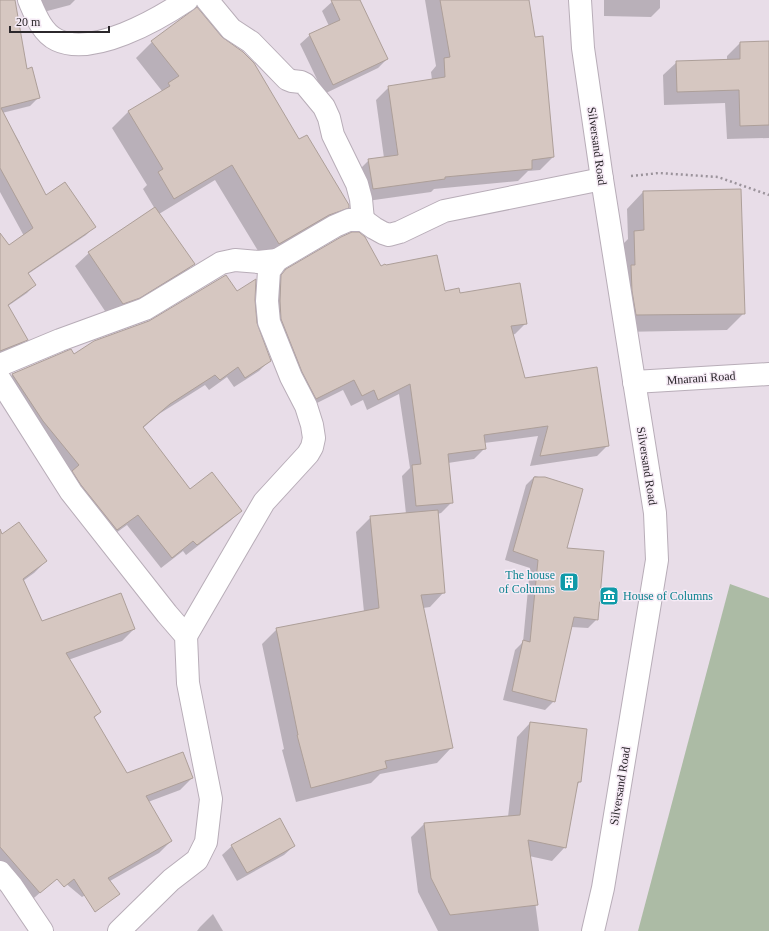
<svg xmlns="http://www.w3.org/2000/svg" width="769" height="931" font-family="'Times New Roman',serif">
  <style>
    .green { fill: #acbba5 }
    .shadow { fill: #0003 }
    .building { fill: #d6c7c1; stroke: #ad9f99 }
    .lines { fill: none; stroke-linecap: round; stroke-linejoin: round }
    .minor-casing { stroke: #b8adb8; stroke-width: 24 }
    .path { stroke: #9b939b; stroke-width: 2.5; stroke-dasharray: 2 3; stroke-linecap: butt }
    .minor { stroke: #fff; stroke-width: 22 }
    .labels { text-anchor: middle; stroke-width: 3; stroke-linejoin: round; paint-order: stroke }
    .street-label { font-size: 12px; fill: #2b272b; stroke: #f5eaf5 }
    .culture-label { font-size: 12px; fill: #0d838f; stroke: #f5eaf5; text-anchor: end }
  </style>
  <rect width="100%" height="100%" fill="#e8dde8"/>
  <path class="green" d="M730 584 769 598V931H638Z"/>
  <g class="shadow">
    <path d="M32 0H75L70 5 36 14Z"/>
    <path d="M334 0H359L387 59 378 68 324 94 300 44 310 35 329 26 322 11Z"/>
    <path d="M425 0H528L553 157 540 170 528 171 518 181 434 189 431 192 360 202 356 173 369 160 384 158 376 100 389 87 432 80 431 72 436 66Z"/>
    <path d="M604 0H660V8L651 17 604 16Z"/>
    <path d="M0 21 39 97 30 106 2 113 20 143 19 145 46 196 94 227 86 235 28 274 35 285 27 293 8 306 26 340 18 348 0 355V265L24 236 0 192Z"/>
    <path d="M152 42 298 140 348 207 332 223 263 259 215 180 159 214 193 264 180 278 109 317 75 266 89 253 155 209 143 189 147 185 112 128 128 112 162 91 136 58Z"/>
    <path d="M769 42V138L727 139 725 103 664 105 663 75 677 62 727 60V56L740 43Z"/>
    <path d="M643 192 744 313 727 330 620 332 618 249 628 239 627 209Z"/>
    <path d="M380 268 444 293 460 294 526 323 515 334 512 335 524 379 608 445 597 456 530 466 538 436 484 443 485 448 474 459 448 463 452 502 441 513 437 514 444 592 430 607 423 608 451 748 437 763 380 774 371 783 296 802 282 750 284 749 262 644 277 629 364 612 356 532 371 517 406 514 402 476 410 468 399 394 367 410 363 400 351 406 343 390 305 409 271 330 275 281 286 270Z"/>
    <path d="M236 292 254 300 256 324 270 360 259 371 234 387 227 377 209 390 205 385 159 414 143 428 190 490 241 511 230 521 186 555 183 551 161 568 127 525 106 540 2 385 13 374 74 355Z"/>
    <path d="M535 476 582 489 565 549 597 619 588 628 571 627 554 701 545 710 503 700 515 650 523 642 530 568 505 560 526 485Z"/>
    <path d="M0 551 46 561 34 573 23 581 42 623 134 629 122 641 68 660 100 711 94 718 126 774 192 778 180 790 148 802 171 841 159 853 82 897 58 877 27 904 0 878Z"/>
    <path d="M530 723 580 781 577 785 565 847 552 861 529 856 539 931H438L418 892 411 837 424 824 508 817 517 737Z"/>
    <path d="M232 846H294L284 855 237 881 222 855Z"/>
    <path d="M213 914 223 931H197L200 927Z"/>
  </g>
  <g class="building">
    <path d="M0 0H15L27 69 32 67 40 98 1 108 46 195 65 182 96 227 28 273 36 285 8 305 28 340 0 351V233L9 245 33 228 0 168Z"/>
    <path d="M331 0H360L388 59 333 85 309 34 340 20Z"/>
    <path d="M440 0H529L535 37 543 36 554 157 532 160V169L445 177V179L373 189 368 159 398 155 388 86 445 77 444 58 450 57Z"/>
    <path d="M197 7 222 37 243 52 254 63 299 139 307 135 349 205V208L329 215 279 244 232 165 174 199 158 172 163 169 128 111 170 86 168 83 179 76 151 41Z"/>
    <path d="M769 41V125L740 126 739 90 677 92 676 61 740 59V42Z"/>
    <path d="M741 189 745 314 636 315 632 291 631 265H635L634 231 644 230 643 191Z"/>
    <path d="M155 207 195 264 140 298 123 304 88 252Z"/>
    <path d="M352 232H359L365 237 381 266 385 264 386 265 437 255 445 291 459 288 460 293 520 283 527 324 511 326 525 378 597 367 609 446 540 456 548 426 484 435 486 449 448 454 453 503 416 506 412 465 421 464 410 384 378 400 374 390 362 396 354 380 316 399 302 372 281 319 280 301 281 275 286 269 341 237Z"/>
    <path d="M226 275 237 291 256 279 255 300 257 323 271 361 245 378 238 367 220 380 215 375 170 404 143 427 190 489 212 472 242 511 197 545 193 541 172 558 138 515 117 530 81 485 72 471 79 465 43 421 12 374 71 349 74 354 94 341 149 321Z"/>
    <path d="M534 477H545L583 489 567 548 604 551 598 620 574 617 555 702 512 691 523 640 530 642 538 560 513 551Z"/>
    <path d="M438 510 445 593 421 595 453 748 385 761 387 768 311 788 297 735H298L276 628 379 608 370 516Z"/>
    <path d="M19 522 47 561 23 579 42 621 121 593 135 629 66 653 101 712 94 717 127 773 183 752 193 778 146 796 172 841 108 878 120 894 95 912 74 879 64 887 57 879 40 893 0 847V529L2 534Z"/>
    <path d="M530 722 587 729 581 782H578L566 848 528 840 538 905 450 915 431 878 424 823 520 815Z"/>
    <path d="M280 818 295 846 247 873 231 845Z"/>
  </g>
  <g class="lines">
    <defs>
      <g id="minor">
        <path d="M29 0C35 14 42 33 57 40 93 57 157 20 187 0"/>
        <path d="M207 0 231 29 251 42 287 79 292 81 301 82 305 84 324 107 329 118 333 135 357 184 361 199 363 220"/>
        <path d="M580 0 583 48 602 179 655 513 657 560 603 888 593 931"/>
        <path d="M0 365 60 340 145 309 221 263 235 260 258 262 277 260"/>
        <path d="M0 380 71 492 167 614 186 636 188 683 211 799 206 842 197 860 171 880 119 931"/>
        <path d="M634 382 769 374"/>
        <path d="M186 636 264 502 308 454 312 447 314 438 312 425 306 406 291 377 269 322 267 301 269 271 277 260 335 226 349 220H363L374 228 383 233 389 235 400 232 444 211 602 179"/>
        <path d="M0 872 11 885 42 931"/>
      </g>
    </defs>
    <use href="#minor" class="minor-casing"/>
    <path class="path" d="M631 176 659 173 718 177 769 195"/>
    <use href="#minor" class="minor"/>
  </g>
  <defs>
    <symbol id="building-square" viewBox="-11 -11 22 22"><rect x="-9" y="-9" width="18" height="18" rx="4" fill="#0f9aa8" stroke="#f5eaf5"/><path d="M-4-6H4V6H1V3H-1V6H-4ZM-2.5-4.3h1.7v1.8h-1.7ZM.8-4.3h1.7v1.8H.8ZM-2.5-1h1.7V.8h-1.7ZM.8-1h1.7V.8H.8Z" fill="#fff"/></symbol>
    <symbol id="museum-square" viewBox="-11 -11 22 22"><rect x="-9" y="-9" width="18" height="18" rx="4" fill="#0f9aa8" stroke="#f5eaf5"/><path d="M0-6L6-3V-2H-6V-3ZM-5-1h2V3h-2ZM-1-1h2V3h-2ZM3-1h2V3H3ZM-6 4H6V6H-6Z" fill="#fff"/></symbol>
  </defs>
  <g fill-rule="evenodd">
    <use href="#building-square" x="558" y="571" width="22" height="22"/>
    <use href="#museum-square" x="598" y="585" width="22" height="22"/>
  </g>
  <g class="labels">
    <g class="street-label">
      <text transform="translate(597 146) rotate(82)" y="4">Silversand Road</text>
      <text transform="translate(701 378) rotate(-4)" y="4">Mnarani Road</text>
      <text transform="translate(647 466) rotate(81)" y="4">Silversand Road</text>
      <text transform="translate(620 786) rotate(-81)" y="4">Silversand Road</text>
    </g>
    <g class="culture-label">
      <text x="555" y="579">The house<tspan x="555" dy="14">of Columns</tspan></text>
      <text x="623" y="600" text-anchor="start">House of Columns</text>
    </g>
  </g>
  <path d="M10 26v6h99v-6" fill="none" stroke="#2b272b" stroke-width="2"/>
  <text x="16" y="26" font-size="12" fill="#2b272b" stroke="#f5eaf5" stroke-width="3" paint-order="stroke">20 m</text>
</svg>
